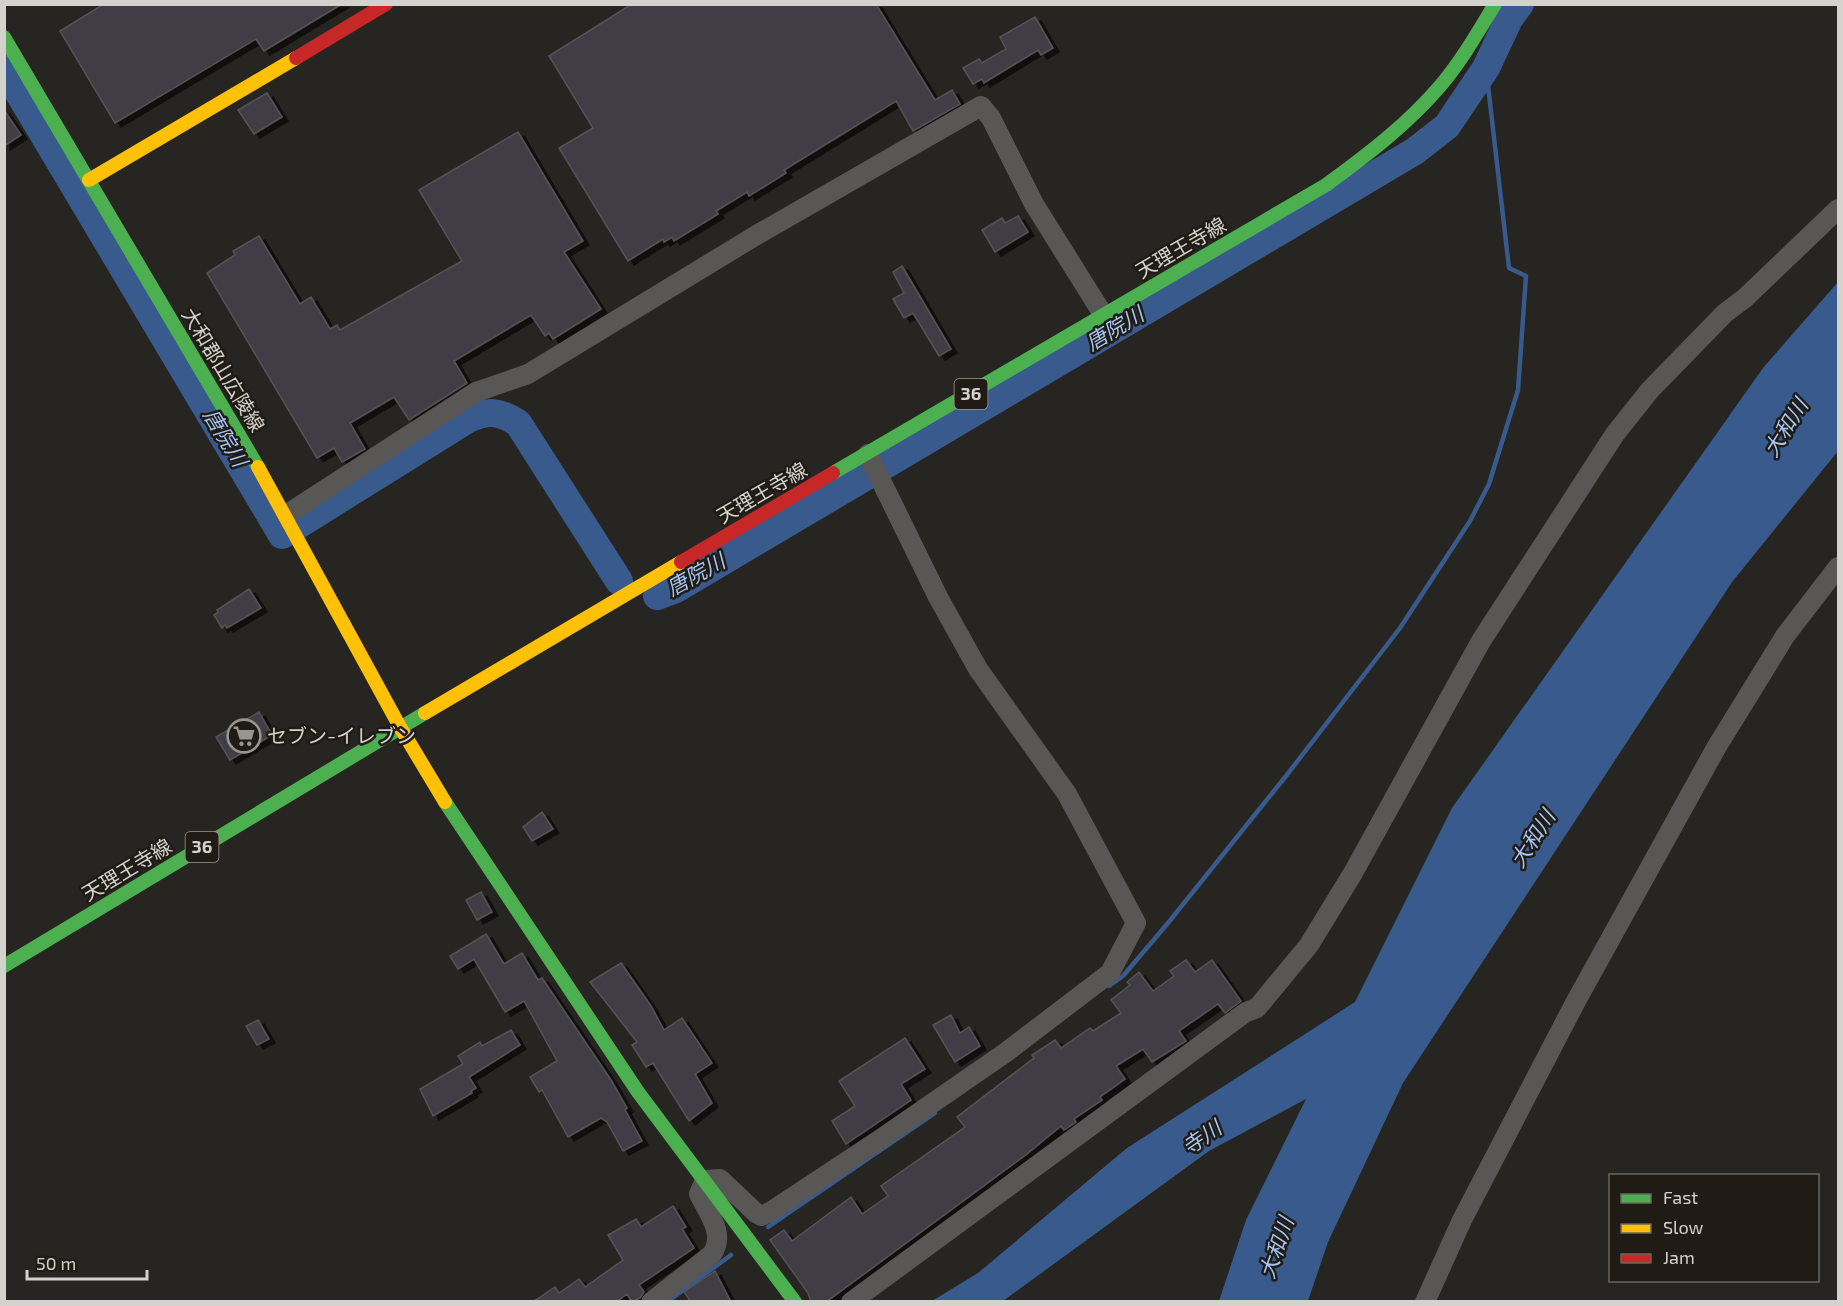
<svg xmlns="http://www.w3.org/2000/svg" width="1843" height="1306" font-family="'Exo 2','Noto Sans JP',sans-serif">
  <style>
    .water { fill: #395a8c }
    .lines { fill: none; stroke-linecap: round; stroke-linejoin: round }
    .stream { stroke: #395a8c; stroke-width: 4.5 }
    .river { stroke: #395a8c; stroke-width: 28 }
    .building { fill: #413e47; stroke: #545353; stroke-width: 1.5; filter: url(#shadow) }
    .street { stroke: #585755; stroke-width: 20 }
    .fast { stroke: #4caf50; stroke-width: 14 }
    .slow { stroke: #ffc107; stroke-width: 14 }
    .jam { stroke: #c62828; stroke-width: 14 }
    .labels { text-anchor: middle; stroke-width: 5; stroke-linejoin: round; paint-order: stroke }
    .shield { fill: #201c15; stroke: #9e9b95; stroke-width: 1.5 }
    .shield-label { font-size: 18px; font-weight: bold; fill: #d4d2cc }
    .street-label { font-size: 20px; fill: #d4d2cc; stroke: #201c15 }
    .poi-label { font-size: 20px; fill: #d4d2cc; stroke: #201c15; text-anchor: start }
    .water-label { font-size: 21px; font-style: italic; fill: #a5c5f6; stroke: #201c15 }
  </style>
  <defs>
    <filter id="shadow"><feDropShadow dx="6" dy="4" stdDeviation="0" flood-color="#0009"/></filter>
  </defs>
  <rect width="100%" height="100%" fill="#272521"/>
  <path class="water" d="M1838 282V451L1732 582 1403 1083 1328 1242 1308 1301H1219L1246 1220 1306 1099 1209 1151 1003 1301H932L978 1273 1127 1148 1355 1002 1452 808 1763 368Z"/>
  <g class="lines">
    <g class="stream">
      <path d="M1109 986 1123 976 1168 923 1286 776 1400 628 1470 521 1489 484 1518 390 1526 276 1509 268 1486 68"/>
      <path d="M768 1227 935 1113"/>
      <path d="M667 1302 731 1255"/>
    </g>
    <g class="river">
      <path d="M4 68 282 535 468 419C488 410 499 411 518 423L619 581"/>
      <path d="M657 596 676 589 1415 151 1447 126 1486 68 1509 19 1520 4"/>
    </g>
  </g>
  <g class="building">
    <path d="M104 4H342L264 51 256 39 115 123 60 31Z"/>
    <path d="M632 4H876L935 100 952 90 960 104 913 131 896 101 784 170 786 173 749 196 747 192 716 211 718 214 674 241 672 237 664 242 663 239 628 261 559 148 593 128 549 56Z"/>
    <path d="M1035 17 1053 48 1041 55 1038 50 984 83 982 79 973 84 963 68 979 59 982 63 1006 49 1000 37Z"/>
    <path d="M267 93 282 117 254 134 238 110Z"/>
    <path d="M4 110 21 135 4 146Z"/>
    <path d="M518 132 583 241 564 252 601 309 553 339 549 333 545 336 531 315 454 361 467 383 409 420 394 397 350 423 365 449 342 462 334 448 317 458 207 273 235 255 233 251 259 236 300 304 311 297 330 329 337 325 340 330 462 261 419 190Z"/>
    <path d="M1018 216 1028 232 995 252 982 230 1002 218 1005 223Z"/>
    <path d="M902 266 951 349 939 356 913 313 904 318 893 299 904 293 893 272Z"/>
    <path d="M249 589 261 608 227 628 225 625 222 628 214 615 218 612 217 610Z"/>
    <path d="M259 712 272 735 230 760 216 737Z"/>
    <path d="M542 812 553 829 532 841 523 827Z"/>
    <path d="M481 892 492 912 477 920 466 900Z"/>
    <path d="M486 934 504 964 522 953 538 980 542 978 611 1080 627 1108 625 1110 642 1141 623 1151 607 1122 601 1118 568 1137 542 1090 539 1092 530 1077 557 1061 524 1001 505 1012 474 959 458 969 450 956Z"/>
    <path d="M1186 960 1195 972 1212 960 1241 1001 1225 1013 1218 1004 1179 1031 1186 1041 1152 1062 1143 1049 1116 1066 1125 1079 1100 1097 1102 1100 1074 1119 1076 1122 1064 1130 1061 1126 1027 1154 826 1302H811L808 1293 770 1240 784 1230 792 1241 851 1197 862 1214 888 1196 881 1186 965 1127 957 1117 1034 1058 1032 1055 1055 1040 1061 1048 1090 1028 1093 1031 1121 1013 1111 1000 1130 985 1127 982 1139 972 1153 991 1174 976 1170 971Z"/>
    <path d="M621 963 651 1006 664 1030 682 1018 712 1063 695 1074 712 1103 689 1121 653 1063 646 1067 632 1045 637 1042 590 982Z"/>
    <path d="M951 1015 960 1033 969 1027 980 1046 955 1062 933 1025Z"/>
    <path d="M258 1020 269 1039 257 1045 246 1026Z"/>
    <path d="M511 1030 520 1045 469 1077 476 1088 471 1091 472 1093 433 1116 420 1089 463 1064 458 1056 480 1042 482 1046Z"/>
    <path d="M905 1038 925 1069 901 1084 911 1100 846 1144 832 1121 855 1106 839 1081Z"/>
    <path d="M673 1206 686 1227 682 1229 694 1248 639 1285 644 1292 640 1298 632 1302 627 1294 616 1302H533L555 1287 559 1293 579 1279 585 1287 623 1260 608 1235 636 1219 641 1227Z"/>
    <path d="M715 1271 731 1302H691L684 1292Z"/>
  </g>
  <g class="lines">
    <g class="street">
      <path d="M286 515 476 392 528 374 755 236 981 106 991 118 1034 204 1104 316"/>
      <path d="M651 1302 712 1254C726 1234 708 1213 699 1194L705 1180 720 1179 756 1213 761 1216 770 1212 879 1140 1005 1053 1110 973 1136 923 1067 794 978 669 938 597 868 454"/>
      <path d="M851 1302 1246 1012 1257 1008 1309 945 1353 873 1481 641 1615 434 1650 390 1725 313 1745 298 1838 209"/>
      <path d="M1425 1302 1462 1220 1575 1003 1716 748 1785 636 1838 567"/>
    </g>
    <g class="fast">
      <path d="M4 37 258 467"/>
      <path d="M833 473 1326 185C1367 155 1408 124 1441 85 1462 60 1478 32 1495 4"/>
      <path d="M445 802 638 1092 795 1302"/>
      <path d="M4 966 425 713"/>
    </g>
    <g class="slow">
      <path d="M89 180 296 58"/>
      <path d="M258 467 400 727 445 802"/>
      <path d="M425 713 681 562"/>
    </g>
    <g class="jam">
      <path d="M296 58 386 4"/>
      <path d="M681 562 833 473"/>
    </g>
  </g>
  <defs>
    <symbol id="supermarket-ring" viewBox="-11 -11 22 22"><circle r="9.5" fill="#201c15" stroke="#979590" stroke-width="1.5"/><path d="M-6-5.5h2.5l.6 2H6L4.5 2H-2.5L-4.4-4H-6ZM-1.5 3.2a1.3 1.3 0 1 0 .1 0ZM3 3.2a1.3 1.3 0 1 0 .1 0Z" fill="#979590"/></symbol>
  </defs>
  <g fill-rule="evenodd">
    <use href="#supermarket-ring" x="225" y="717" width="38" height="38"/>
  </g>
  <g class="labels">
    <g class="shield">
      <rect x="954.5" y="379" width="33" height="30" rx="4.5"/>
      <rect x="185.5" y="832" width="33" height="30" rx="4.5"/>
    </g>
    <g class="shield-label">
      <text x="971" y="400">36</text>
      <text x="202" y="853">36</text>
    </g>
    <g class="street-label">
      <text transform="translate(1181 248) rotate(-30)" y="7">天理王寺線</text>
      <text transform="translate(223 370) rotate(59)" y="7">大和郡山広陵線</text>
      <text transform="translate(762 493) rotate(-30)" y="7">天理王寺線</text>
      <text transform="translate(127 870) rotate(-31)" y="7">天理王寺線</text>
    </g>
    <g class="poi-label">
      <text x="267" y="743">セブン-イレブン</text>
    </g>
    <g class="water-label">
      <text transform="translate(1115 329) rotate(-31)" y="7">唐院川</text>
      <text transform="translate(1786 428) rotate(-58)" y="7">大和川</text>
      <text transform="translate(225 438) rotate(59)" y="7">唐院川</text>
      <text transform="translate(696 575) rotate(-29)" y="7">唐院川</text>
      <text transform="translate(1533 839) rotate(-57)" y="7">大和川</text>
      <text transform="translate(1202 1138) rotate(-35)" y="7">寺川</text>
      <text transform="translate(1277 1248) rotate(-71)" y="7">大和川</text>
    </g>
  </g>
  <rect width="1843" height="1306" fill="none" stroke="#d4d2cc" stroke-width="12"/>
  <rect x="1609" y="1174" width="210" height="108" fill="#201c15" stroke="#68655e" stroke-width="1.5"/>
  <rect x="1621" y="1194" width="30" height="9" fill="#4caf50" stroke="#68655e" stroke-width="1.5"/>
  <text x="1663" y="1204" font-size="18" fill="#d4d2cc">Fast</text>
  <rect x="1621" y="1224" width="30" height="9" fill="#ffc107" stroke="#68655e" stroke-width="1.5"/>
  <text x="1663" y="1234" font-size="18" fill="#d4d2cc">Slow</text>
  <rect x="1621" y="1254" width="30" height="9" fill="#c62828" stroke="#68655e" stroke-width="1.5"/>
  <text x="1663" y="1264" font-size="18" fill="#d4d2cc">Jam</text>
  <path d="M27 1270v9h120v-9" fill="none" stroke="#d4d2cc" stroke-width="3"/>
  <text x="36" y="1270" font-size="18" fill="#d4d2cc" stroke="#201c15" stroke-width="4.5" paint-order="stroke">50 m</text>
</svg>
